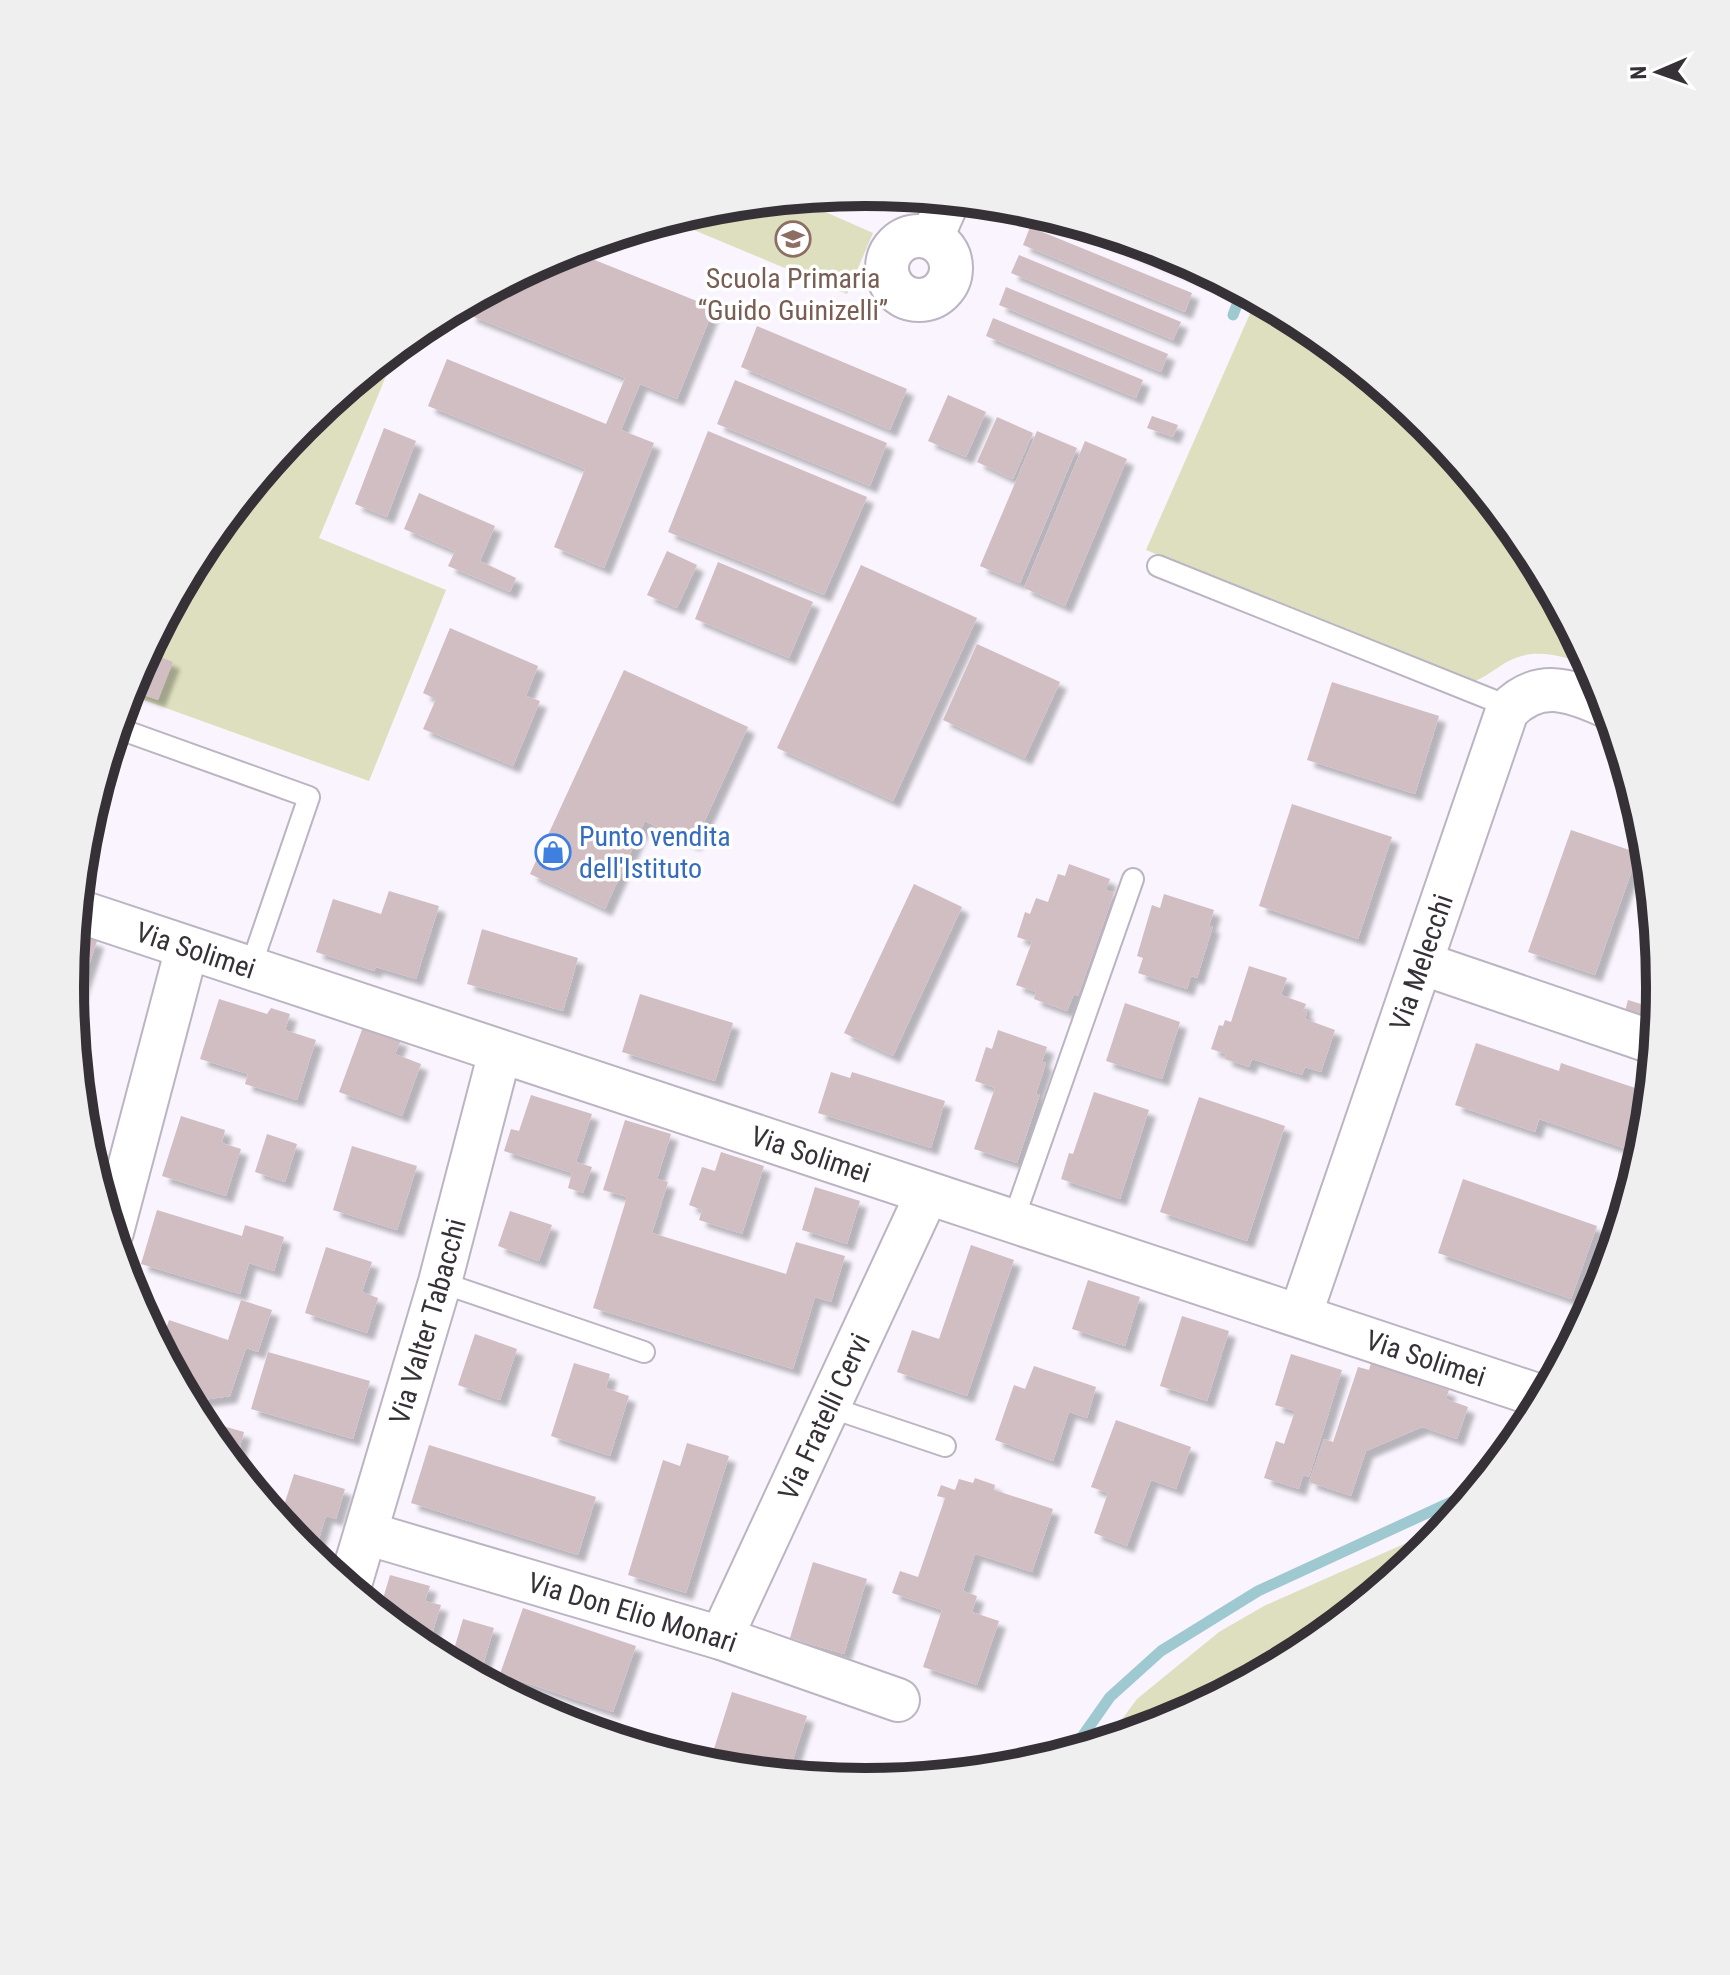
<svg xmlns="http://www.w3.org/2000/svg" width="1730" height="1975" font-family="'Roboto Condensed',sans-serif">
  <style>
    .green { fill: #dddfbe }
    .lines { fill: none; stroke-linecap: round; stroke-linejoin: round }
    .stream { stroke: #9fc9d0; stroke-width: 11 }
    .building { fill: #d1bec3; filter: url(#shadow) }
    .service-casing { stroke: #bcb4c2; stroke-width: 24 }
    .minor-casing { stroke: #bcb4c2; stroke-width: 46 }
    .service { stroke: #fff; stroke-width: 20 }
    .minor { stroke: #fff; stroke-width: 42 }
    .labels { text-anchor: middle; stroke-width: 7; stroke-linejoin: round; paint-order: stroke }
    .education-label { font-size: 28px; fill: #785e54; stroke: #fff }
    .shop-label { font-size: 28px; fill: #366cbe; stroke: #fff; text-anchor: start }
    .street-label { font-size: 28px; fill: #353137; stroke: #fff }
    .rim { fill: none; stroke: #353137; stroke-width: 10 }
  </style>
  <defs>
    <filter id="shadow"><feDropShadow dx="7" dy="7" stdDeviation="2" flood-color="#0004"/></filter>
  </defs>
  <rect width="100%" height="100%" fill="#f9f4fd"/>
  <g class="green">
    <path d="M796 199 873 233 847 294 670 220 710 208Z"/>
    <path d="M1256 300 1307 327 1427 426 1526 546 1590 666C1563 656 1533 646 1505 663 1494 670 1485 677 1473 682L1146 550Z"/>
    <path d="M398 347 319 538 446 590 369 781 127 694 131 683 204 545 303 425Z"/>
    <path d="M1447 1525 1427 1550 1306 1649 1169 1722 1106 1741 1137 1699 1219 1632 1264 1606Z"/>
  </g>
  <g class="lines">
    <g class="stream">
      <path d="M1233 315 1242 292"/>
      <path d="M1072 1751 1110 1697 1161 1651 1258 1591 1475 1491"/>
    </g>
  </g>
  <g class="building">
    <path d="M1063 221 1170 253 1204 272 1200 280 1062 223Z"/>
    <path d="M1030 227 1192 293 1185 312 1023 245Z"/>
    <path d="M570 250 714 308 677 399 640 384 621 430 654 443 604 568 554 547 585 469 428 406 447 359 606 424 625 378 469 315 476 299Z"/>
    <path d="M1019 255 1181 322 1173 340 1011 273Z"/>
    <path d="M1006 287 1168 354 1161 372 999 305Z"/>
    <path d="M993 318 1143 380 1136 398 986 336Z"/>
    <path d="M757 326 907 389 890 430 741 367Z"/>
    <path d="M735 380 887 443 870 486 717 424Z"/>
    <path d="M948 395 986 412 966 457 928 441Z"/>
    <path d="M1152 416 1178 425 1173 437 1147 428Z"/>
    <path d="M997 417 1033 433 1013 479 977 462Z"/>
    <path d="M384 428 416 441 387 517 355 504Z"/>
    <path d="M708 431 867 497 824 595 668 532Z"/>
    <path d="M1037 431 1077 448 1020 583 980 566Z"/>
    <path d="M1085 441 1127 459 1065 606 1024 588Z"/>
    <path d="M419 493 495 526 480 561 516 578 510 592 448 566 455 551 404 529Z"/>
    <path d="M667 551 697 565 677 608 647 595Z"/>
    <path d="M718 562 813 602 789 658 695 619Z"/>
    <path d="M861 565 977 618 893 801 777 748Z"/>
    <path d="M450 628 538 666 526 696 540 701 513 766 423 729 436 699 423 693Z"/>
    <path d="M977 644 1060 682 1025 758 943 720Z"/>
    <path d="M147 652 173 662 158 700 129 690Z"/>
    <path d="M624 670 748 727 694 844 645 821 605 909 530 874Z"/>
    <path d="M1332 682 1439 716 1415 794 1307 760Z"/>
    <path d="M1292 804 1392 837 1358 939 1259 906Z"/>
    <path d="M1571 830 1638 853 1595 975 1528 952Z"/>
    <path d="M1069 864 1110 879 1106 890 1114 893 1078 996 1074 994 1067 1011 1034 999 1036 992 1016 985 1032 942 1017 937 1025 912 1030 914 1036 898 1048 902 1058 874 1065 876Z"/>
    <path d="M914 884 962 907 893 1056 844 1033Z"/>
    <path d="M389 891 439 906 416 979 376 967 374 971 316 952 333 899 381 914Z"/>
    <path d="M1164 894 1214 910 1209 926H1213L1197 978 1191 976 1187 989 1138 973 1143 958 1137 956 1152 905 1160 908Z"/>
    <path d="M482 929 578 958 563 1011 467 984Z"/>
    <path d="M75 934 97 941 73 1013 70 987Z"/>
    <path d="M1657 954 1660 988 1656 1025 1624 1015 1628 1000 1641 1004Z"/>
    <path d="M1249 966 1287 978 1281 995 1306 1004 1303 1011 1307 1012 1305 1019 1335 1030 1321 1072 1305 1067 1302 1075 1252 1059 1249 1067 1225 1059 1226 1054 1211 1049 1219 1025 1223 1026 1225 1020 1231 1022Z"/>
    <path d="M640 994 733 1023 715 1081 622 1052Z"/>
    <path d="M219 999 267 1014 271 1008 290 1014 285 1030 316 1040 297 1100 245 1084 248 1074 200 1059Z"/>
    <path d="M1125 1003 1180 1022 1162 1079 1106 1061Z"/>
    <path d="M363 1027 401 1040 395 1054 421 1064 402 1116 339 1092Z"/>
    <path d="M998 1030 1047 1047 1042 1062 1046 1063 1036 1094H1040L1017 1163 974 1149 995 1088 975 1081 986 1047 992 1049Z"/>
    <path d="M1476 1043 1559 1071 1561 1063 1650 1093 1641 1154 1539 1119 1535 1132 1455 1105Z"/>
    <path d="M831 1072 850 1078 852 1072 945 1101 931 1148 818 1113Z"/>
    <path d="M1094 1092 1149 1110 1120 1199 1061 1179 1069 1153 1073 1154Z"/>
    <path d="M531 1095 592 1114 576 1162 592 1167 583 1193 568 1188 572 1173 504 1151 511 1129 519 1131Z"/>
    <path d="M1199 1097 1285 1126 1247 1241 1160 1212Z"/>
    <path d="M181 1116 225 1130 222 1143 241 1149 226 1196 162 1176Z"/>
    <path d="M625 1120 671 1134 657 1179 668 1182 652 1233 786 1274 796 1242 845 1256 831 1302 815 1297 793 1369 593 1308 627 1197 603 1190Z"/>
    <path d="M267 1134 297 1144 285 1182 255 1172Z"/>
    <path d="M352 1146 417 1166 397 1230 333 1210Z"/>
    <path d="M721 1152 764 1166 742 1234 699 1220 702 1210 689 1205 702 1167 715 1171Z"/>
    <path d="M1463 1179 1597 1226 1571 1299 1438 1253Z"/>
    <path d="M815 1187 860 1201 847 1244 802 1230Z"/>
    <path d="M157 1210 242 1236 245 1225 284 1237 274 1271 249 1263 240 1294 141 1264Z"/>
    <path d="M510 1211 552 1225 539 1261 498 1246Z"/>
    <path d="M971 1245 1014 1260 967 1396 897 1372 912 1330 939 1339Z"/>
    <path d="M326 1247 372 1262 362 1292 378 1298 367 1333 305 1313Z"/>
    <path d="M1088 1280 1140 1297 1125 1346 1072 1329Z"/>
    <path d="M241 1300 272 1310 258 1352 246 1348 230 1396 197 1401 187 1398 160 1347 169 1320 228 1340Z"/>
    <path d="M1182 1316 1229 1331 1207 1401 1160 1386Z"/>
    <path d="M475 1334 517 1349 500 1400 458 1385Z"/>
    <path d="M268 1352 370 1381 353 1439 251 1409Z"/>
    <path d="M1291 1354 1342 1370 1309 1477 1303 1475 1299 1489 1264 1478 1276 1441 1284 1444 1295 1411 1275 1405Z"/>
    <path d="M574 1363 610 1374 606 1388 629 1396 610 1456 551 1436Z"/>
    <path d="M1371 1363 1449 1390 1446 1399 1468 1407 1457 1439 1422 1427 1366 1451 1351 1496 1309 1482 1324 1439 1333 1442 1358 1367 1369 1370Z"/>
    <path d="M1034 1366 1096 1387 1087 1418 1069 1412 1053 1461 995 1440 1014 1385 1025 1389Z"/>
    <path d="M1116 1420 1191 1447 1176 1489 1151 1480 1127 1546 1094 1533 1108 1493 1091 1487Z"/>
    <path d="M205 1421 244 1432 235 1466 204 1429Z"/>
    <path d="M687 1443 729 1456 686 1593 628 1575 663 1460 680 1466Z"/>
    <path d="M429 1445 596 1497 578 1555 411 1503Z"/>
    <path d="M294 1474 345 1489 336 1519 326 1516 318 1542 289 1533 279 1521Z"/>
    <path d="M975 1478 995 1485 994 1490 1053 1509 1032 1572 975 1554 963 1591 977 1596 972 1612 999 1621 977 1685 923 1667 942 1610 892 1593 900 1571 918 1577 945 1498 937 1496 941 1485 955 1490 959 1479 973 1483Z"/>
    <path d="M813 1562 867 1579 844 1654 790 1638Z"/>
    <path d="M390 1575 430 1586 425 1601 441 1605 427 1650 379 1612Z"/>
    <path d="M523 1608 636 1646 613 1712 500 1674Z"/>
    <path d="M463 1619 494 1628 479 1678 450 1663Z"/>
    <path d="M732 1692 807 1716 788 1775 717 1768 722 1755 713 1752Z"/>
  </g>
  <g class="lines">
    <defs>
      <g id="service">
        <path d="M1158 566 1510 707"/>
        <path d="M117 728 309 797 250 969"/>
        <path d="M1013 1221 1133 879"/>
        <path d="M440 1282 644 1352"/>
        <path d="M829 1407 945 1446"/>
      </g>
      <g id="minor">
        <circle cx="919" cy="268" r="32"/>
        <path d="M932 237 948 201"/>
        <path id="s1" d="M78 911 1543 1397"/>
        <path d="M1421 963 1655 1043"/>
        <path d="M112 1232 187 948"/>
        <path id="s2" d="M1300 1316 1507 711C1538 678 1570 690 1606 706"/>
        <path id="s3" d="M366 1533 721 1638 898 1700"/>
        <path id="s4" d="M349 1588 440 1282 500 1052"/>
        <path id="s5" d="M721 1638 927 1194"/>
      </g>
    </defs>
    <use href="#service" class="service-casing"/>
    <use href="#minor" class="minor-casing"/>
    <use href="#service" class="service"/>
    <use href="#minor" class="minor"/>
  </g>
  <defs>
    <symbol id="school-ring" viewBox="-11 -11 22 22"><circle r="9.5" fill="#fff" stroke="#8d6e63" stroke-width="1.5"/><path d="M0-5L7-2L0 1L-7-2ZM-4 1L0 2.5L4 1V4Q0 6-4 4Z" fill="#8d6e63"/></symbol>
    <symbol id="shop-ring" viewBox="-11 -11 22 22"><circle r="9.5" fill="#fff" stroke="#3f7fe0" stroke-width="1.5"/><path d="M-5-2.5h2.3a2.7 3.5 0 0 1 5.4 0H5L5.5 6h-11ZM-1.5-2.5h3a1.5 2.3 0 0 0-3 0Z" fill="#3f7fe0"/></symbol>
  </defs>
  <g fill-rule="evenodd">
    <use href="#school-ring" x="773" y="219" width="40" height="40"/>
    <use href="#shop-ring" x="533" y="832" width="40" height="40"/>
  </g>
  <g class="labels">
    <g class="education-label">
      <text x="793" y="288">Scuola Primaria<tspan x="793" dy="32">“Guido Guinizelli”</tspan></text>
    </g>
    <g class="shop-label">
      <text x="579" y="846">Punto vendita<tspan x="579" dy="32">dell'Istituto</tspan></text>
    </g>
    <g class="street-label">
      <text dy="10" stroke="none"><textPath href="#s1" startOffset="124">Via Solimei</textPath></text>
      <text dy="10" stroke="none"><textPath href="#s2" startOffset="374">Via Melecchi</textPath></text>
      <text dy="10" stroke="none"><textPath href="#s1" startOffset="772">Via Solimei</textPath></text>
      <text dy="10" stroke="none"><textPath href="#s4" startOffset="278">Via Valter Tabacchi</textPath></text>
      <text dy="10" stroke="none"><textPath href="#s1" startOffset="1420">Via Solimei</textPath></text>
      <text dy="10" stroke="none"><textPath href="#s5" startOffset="244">Via Fratelli Cervi</textPath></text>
      <text dy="10" stroke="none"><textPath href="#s3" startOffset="278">Via Don Elio Monari</textPath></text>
    </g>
  </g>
  <path d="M0 0H1730V1975H0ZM84 987a781 781 0 1 1 1562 0a781 781 0 1 1-1562 0Z" fill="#efefef" fill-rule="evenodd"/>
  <path class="rim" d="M84 987a781 781 0 1 1 1562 0a781 781 0 1 1-1562 0Z"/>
  <g transform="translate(1658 72) rotate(268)" stroke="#ffffff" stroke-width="6" paint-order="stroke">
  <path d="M0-6L14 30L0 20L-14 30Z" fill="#353137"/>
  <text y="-12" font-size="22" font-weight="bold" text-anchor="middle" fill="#353137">N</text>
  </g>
</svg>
